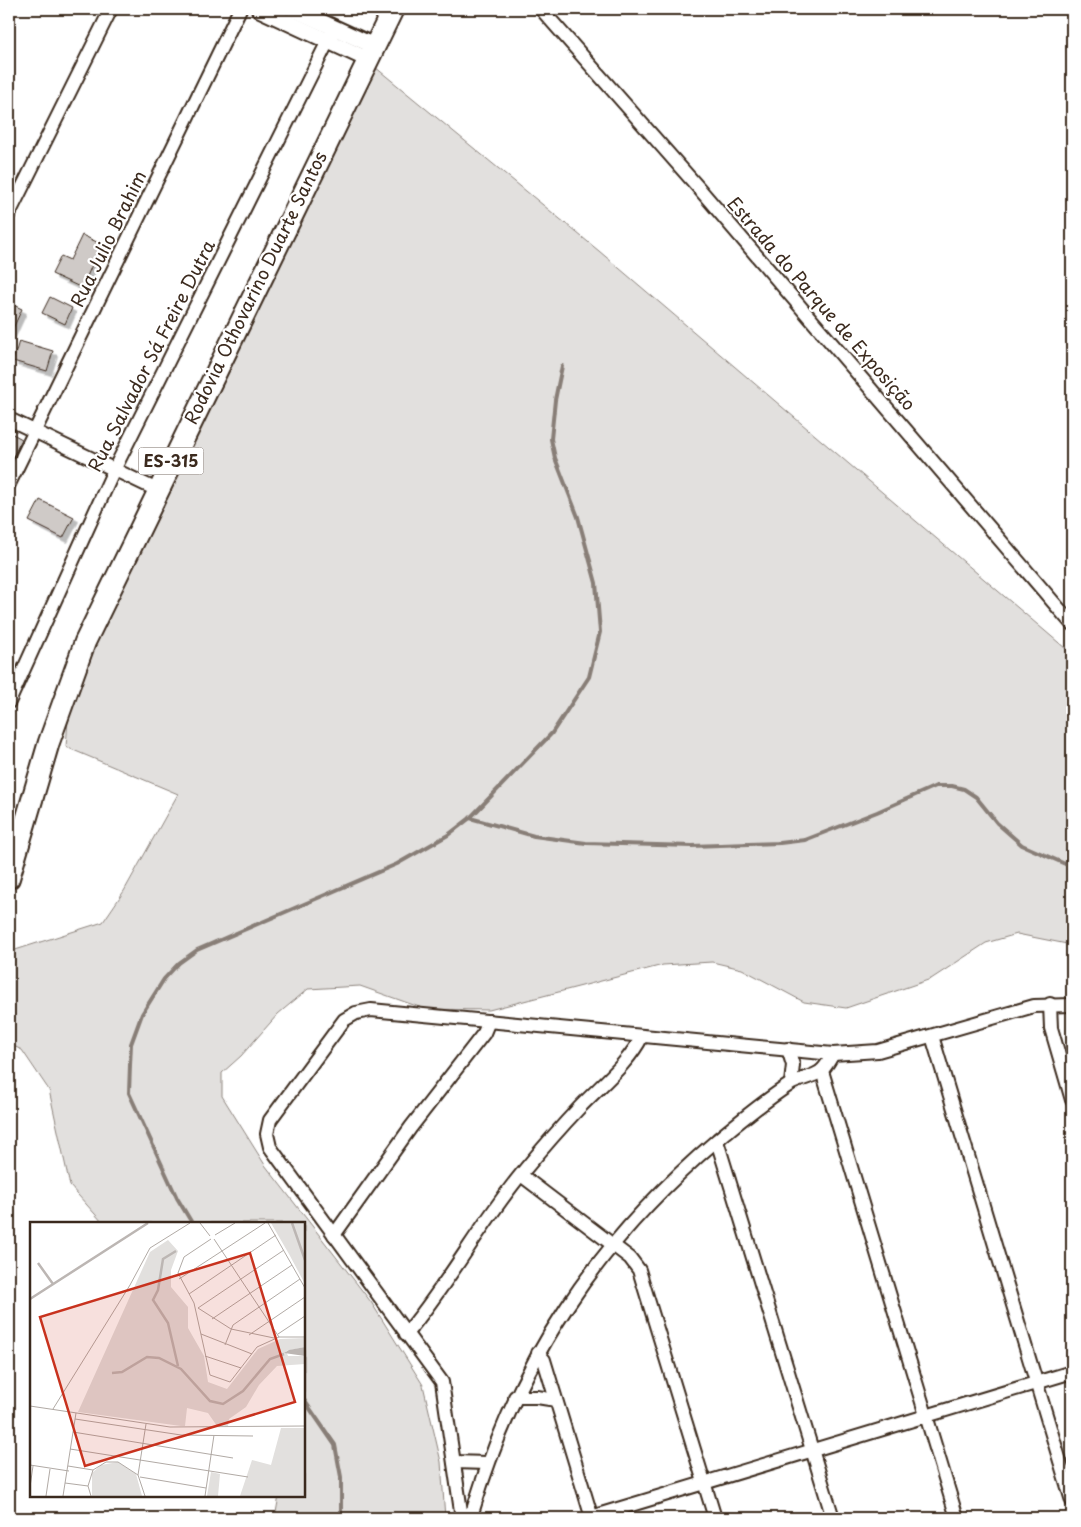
<svg xmlns="http://www.w3.org/2000/svg" width="1081" height="1527" font-family="'Playpen Sans',sans-serif">
  <style>
    .green { fill: #e2e0de; stroke: #8e857e }
    .lines { fill: none; stroke-linecap: round; stroke-linejoin: round }
    .stream { stroke: #887e77; stroke-width: 4 }
    .building { fill: #cfcac7; stroke: #3b2a1e; filter: url(#shadow) }
    .minor-casing { stroke: #3b2a1e; stroke-width: 16 }
    .tertiary-casing { stroke: #3b2a1e; stroke-width: 19 }
    .primary-casing { stroke: #3b2a1e; stroke-width: 24 }
    .minor { stroke: #fff; stroke-width: 12 }
    .tertiary { stroke: #fff; stroke-width: 15 }
    .primary { stroke: #fff; stroke-width: 20 }
    .labels { text-anchor: middle; stroke-width: 4.5; stroke-linejoin: round; paint-order: stroke }
    .shield { fill: #fff; stroke: #766a62; stroke-width: 1 }
    .shield-label { font-size: 16px; font-weight: bold; fill: #3b2a1e }
    .street-label { font-size: 18px; fill: #3b2a1e; stroke: #fff }
    .inset-river { fill: none; stroke: #bcb6b3; stroke-width: 2.5 }
    .inset-road { fill: none; stroke: #b1aaa5; stroke-width: 1 }
    .view { fill: #c8321e; fill-opacity: 0.15; stroke: #c8321e; stroke-width: 2.5 }
    .inset-edge { fill: none; stroke: #3b2a1e; stroke-width: 2.5 }
  </style>
  <defs>
    <filter id="shadow"><feDropShadow dx="4.5" dy="4.5" stdDeviation="0" flood-color="#0004"/></filter>
  </defs>
  <rect width="100%" height="100%" fill="#fff"/>
  <filter id="ink" filterUnits="userSpaceOnUse"><feTurbulence type="fractalNoise" baseFrequency=".02" numOctaves="2"/><feDisplacementMap in="SourceGraphic" scale="10" xChannelSelector="R" yChannelSelector="G"/><feConvolveMatrix kernelMatrix="1 2 1 2 8 2 1 2 1" color-interpolation-filters="sRGB"/></filter>
  <g filter="url(#ink)">
    <path class="green" d="M375 67 599 251 1072 654V945L1017 934 986 943 931 979 846 1008 804 1002 742 969 712 962 663 965 489 1010 425 1009 360 986 308 989 278 1014 241 1056 222 1073V1096L265 1165 371 1302 423 1385 441 1462 445 1518H275L279 1496H304V1223H103L70 1186 49 1090 22 1050 9 1044V952L103 922 124 891 178 794 66 747 68 719 73 700 114 599Z"/>
    <g class="lines">
      <g class="stream">
        <path d="M470 818 534 836 586 843 692 846 780 843 805 840 877 812 936 786H952L964 789 976 797 997 823 1022 845 1072 867"/>
        <path d="M192 1223 177 1198 129 1093 130 1065 131 1044 142 1014 164 979 179 963 197 950 397 864 448 835 470 818 552 733 589 677 600 632 596 583 578 517 555 458 551 439 555 400 562 366"/>
        <path d="M304 1400 335 1445 341 1477V1518"/>
      </g>
    </g>
    <g class="building">
      <path d="M82 235 101 244 82 288 52 274 61 256 70 260Z"/>
      <path d="M50 297 72 308 65 324 42 313Z"/>
      <path d="M9 303 22 309 9 337Z"/>
      <path d="M19 341 53 351 47 371 13 361Z"/>
      <path d="M9 432 22 439 9 464Z"/>
      <path d="M40 500 74 517 63 538 29 521Z"/>
    </g>
    <g class="lines">
      <defs>
        <g id="minor">
          <path d="M541 9 697 186 1072 624"/>
          <path d="M9 214 111 9"/>
          <path d="M9 419 157 490"/>
          <path d="M9 484 240 9"/>
          <path d="M9 702 114 470 332 33"/>
          <path d="M1050 1004 1051 1028 1072 1100"/>
          <path d="M932 1036 1072 1501"/>
          <path d="M788 1049 793 1065 791 1083"/>
          <path d="M822 1071 957 1518"/>
          <path d="M717 1141 833 1518"/>
          <path d="M521 1175 630 1258 639 1270 715 1518"/>
          <path d="M334 1235 411 1127 484 1033 489 1021"/>
          <path d="M406 1334C449 1283 480 1224 522 1173 541 1150 560 1128 580 1107 601 1085 629 1063 642 1036"/>
          <path d="M538 1353 544 1360 592 1518"/>
          <path d="M515 1397H537L556 1400"/>
          <path d="M454 1462 487 1463"/>
          <path d="M462 1518 442 1382 270 1147 267 1134 270 1120 344 1020 356 1013 371 1010 833 1054 878 1051 1034 1006 1072 1005"/>
          <path d="M465 1518 473 1510C519 1359 596 1243 717 1140 740 1121 764 1101 789 1085 798 1078 815 1078 823 1069 827 1065 830 1059 833 1054"/>
          <path d="M588 1518 1072 1372"/>
        </g>
        <g id="tertiary">
          <path d="M259 9 367 59"/>
          <path d="M293 9 374 46"/>
        </g>
        <path id="primary" d="M9 878 49 742 85 642 393 9"/>
      </defs>
      <use href="#minor" class="minor-casing"/>
      <use href="#tertiary" class="tertiary-casing"/>
      <use href="#primary" class="primary-casing"/>
      <use href="#minor" class="minor"/>
      <use href="#tertiary" class="tertiary"/>
      <use href="#primary" class="primary"/>
    </g>
  </g>
  <g class="labels">
    <rect class="shield" x="138.5" y="447.5" width="65" height="27" rx="4"/>
    <g class="shield-label">
      <text x="171" y="467">ES-315</text>
    </g>
    <g class="street-label">
      <text transform="translate(109 239) rotate(-64)" y="6">Rua Julio Brahim</text>
      <text transform="translate(256 288) rotate(-64)" y="6">Rodovia Othovarino Duarte Santos</text>
      <text transform="translate(821 304) rotate(49)" y="6">Estrada do Parque de Exposição</text>
      <text transform="translate(152 356) rotate(-63)" y="6">Rua Salvador Sá Freire Dutra</text>
    </g>
  </g>
  <g transform="translate(30 1222)">
    <rect width="275" height="275" fill="#fff"/>
    <path d="M241 1H275V62L259 32ZM138 18 148 29 141 48V65L158 85V106L174 134 178 160 197 167 228 127 250 117 275 116V125L256 129 258 134H275V142L247 144 229 163 216 185 199 197 198 204H187L178 191 157 186 155 204H151L48 190 120 30ZM251 206H275V274H210L222 238 241 243ZM88 240 106 252 112 274H62V251L71 243ZM181 250 190 252 188 274H177Z" fill="#e2e0de"/>
    <path d="M275 125V134L254 131 259 128Z" fill="#bcb6b3"/>
    <path class="inset-river" d="M262 1 275 38M146 29 133 37 128 68 123 78 138 101 148 144M8 41 23 62M0 77 118 1M82 151 92 150 117 135 129 136 151 147 180 179 193 182 213 169 240 137 254 132"/>
    <path class="inset-road" d="M170 1 180 14M238 1 275 66M185 13 205 1M181 17 154 35 148 51 164 81 180 153 200 160 227 125 249 115H275M184 17 249 115M149 57 235 1M159 72 246 13M168 86 254 28M168 86 201 107 244 116M182 97 262 43M171 112 222 132M248 112 275 94M219 113 275 75M195 123 203 103 270 57M175 134 211 146M0 184 140 205 275 204M23 187 100 63 120 26 160 1M45 197 151 213 223 214M43 210 203 236M40 227 218 255M0 243 39 249M38 244 63 248 76 240H88L108 253M110 255 176 266M35 261 58 264M0 265 3 244M16 274 20 247M33 274 46 191M61 274 58 264 63 248M115 274 108 253 116 202M175 274 184 213"/>
    <path class="view" d="M220 31 265 180 55 244 10 95Z"/>
    <rect width="275" height="275" class="inset-edge"/>
  </g>
  <rect width="1081" height="1527" fill="none" stroke="#fff" stroke-width="30"/>
  <rect x="15" y="15" width="1051" height="1497" fill="none" stroke="#3b2a1e" stroke-width="2" filter="url(#ink)"/>
</svg>
